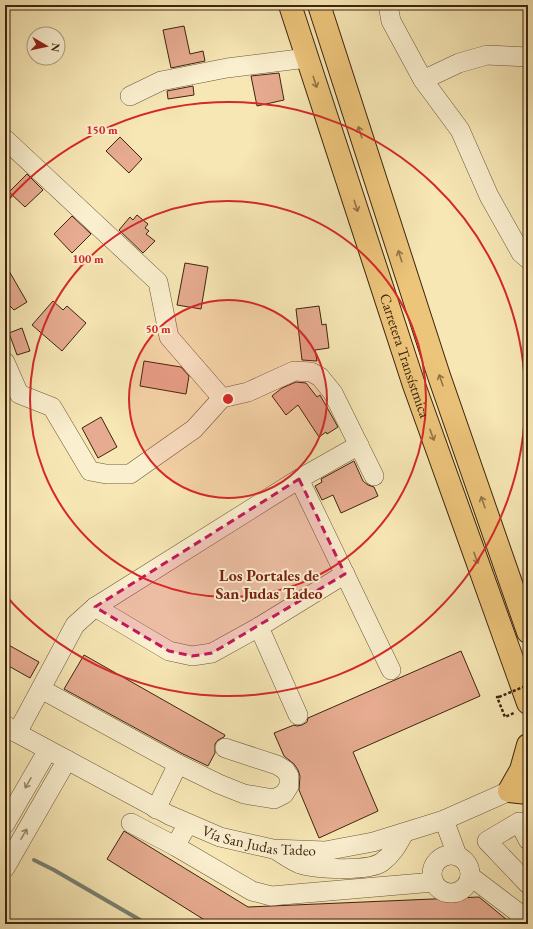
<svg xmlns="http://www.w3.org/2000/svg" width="533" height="929" font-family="'EB Garamond',serif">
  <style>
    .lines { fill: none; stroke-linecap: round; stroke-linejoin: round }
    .stream { stroke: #788172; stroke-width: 4 }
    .building { fill: #e6ab90; stroke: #3d250e }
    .minor-casing { stroke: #6c5638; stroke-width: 20 }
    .major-casing { stroke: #3d250e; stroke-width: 24 }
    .path { stroke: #3d250e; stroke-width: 2.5; stroke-dasharray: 3 2; stroke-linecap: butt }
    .minor { stroke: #faefcf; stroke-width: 19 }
    .major { stroke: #ecc47a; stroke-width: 22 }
    .path-bridge { stroke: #3d250e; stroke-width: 2.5; stroke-dasharray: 3 2; stroke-linecap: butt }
    .oneway { stroke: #947444 }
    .oneway2 { stroke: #9c8a6e }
    .marked { fill: #c2185b; fill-opacity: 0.2; stroke: #c2185b; stroke-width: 3; stroke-dasharray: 8 5; stroke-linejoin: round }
    .ring { fill: none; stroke: #d62828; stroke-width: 2 }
    .labels { text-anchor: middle; stroke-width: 4; stroke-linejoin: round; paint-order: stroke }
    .street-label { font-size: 15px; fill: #3d250e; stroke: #faefcf }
    .neighbourhood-label { font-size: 16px; font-weight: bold; fill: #7a1f14; stroke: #faefcf }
    .centre { fill: #d62828; stroke: #faefcf; stroke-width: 2 }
    .ring-label { font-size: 12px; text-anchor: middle; font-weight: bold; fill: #d62828; stroke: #faefcf; stroke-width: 4; stroke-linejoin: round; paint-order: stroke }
  </style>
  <rect width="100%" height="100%" fill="#f7e7b5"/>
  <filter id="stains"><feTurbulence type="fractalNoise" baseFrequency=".005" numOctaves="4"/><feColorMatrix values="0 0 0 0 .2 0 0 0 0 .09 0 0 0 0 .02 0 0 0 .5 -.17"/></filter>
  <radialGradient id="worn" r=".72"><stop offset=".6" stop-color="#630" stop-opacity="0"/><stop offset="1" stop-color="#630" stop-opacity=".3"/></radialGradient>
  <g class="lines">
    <path class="stream" d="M34 860 54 870 147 924"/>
  </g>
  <g class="building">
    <path d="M184 26 190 54 203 51 205 61 171 68 163 30Z"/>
    <path d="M279 73 284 100 257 106 251 76Z"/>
    <path d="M193 86 194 95 168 99 167 91Z"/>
    <path d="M120 137 142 159 129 173 106 151Z"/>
    <path d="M27 174 43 190 25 207 9 192Z"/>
    <path d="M137 215 148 224 145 228 149 231 146 234 155 241 143 253 119 230 130 217 133 220Z"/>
    <path d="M72 216 91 234 72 253 54 234Z"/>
    <path d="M185 263 208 267 201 309 177 305Z"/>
    <path d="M5 264 27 302 14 310 5 301Z"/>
    <path d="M53 301 63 310 67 306 86 323 62 351 32 325Z"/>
    <path d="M319 306 322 325 326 324 329 348 315 350 317 361 302 360 296 309Z"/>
    <path d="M22 328 30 351 17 355 9 333Z"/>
    <path d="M144 361 181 367 189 376 186 394 140 386Z"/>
    <path d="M296 382 306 383 317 397 320 395 338 427 327 434 326 432 319 437 298 405 286 415 272 396 282 388Z"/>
    <path d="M101 417 117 447 98 458 82 428Z"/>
    <path d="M354 461 363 481 368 485 374 487 378 496 341 513 333 495 322 500 315 486 322 482 321 479Z"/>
    <path d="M5 643 39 662 30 678 5 664Z"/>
    <path d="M461 651 480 696 353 752 378 811 319 838 299 790 300 776 298 770 294 764 284 756 274 733 294 725 297 726 302 725 307 722 308 718Z"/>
    <path d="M84 655 225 735 224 737 218 740 215 744V753L208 766 183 754 64 689Z"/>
    <path d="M124 831 248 907 479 897 512 924H211L107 859Z"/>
  </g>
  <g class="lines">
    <defs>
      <g id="minor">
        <path d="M388 5 391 21 423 80 460 130 489 196 521 253 528 259"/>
        <path d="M423 80 459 63 487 55 528 57"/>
        <path d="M130 96 161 81 227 68 307 58"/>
        <path d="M5 139 158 282 169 337 222 398 248 392 294 371 311 372 320 377 333 393 374 476"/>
        <path d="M5 362 19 394 52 407 90 471 106 474H130L194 429 222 398"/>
        <path d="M299 479 391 670"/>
        <path d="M95 607 169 651 192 656 212 653 259 627 345 574"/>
        <path d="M259 627 298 715"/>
        <path d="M41 689 178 764 156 809"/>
        <path id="s1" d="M5 725 17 733 169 815 220 837 273 849 325 851 373 842 444 820 523 785"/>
        <path d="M17 733 75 625 95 607 299 479 359 445"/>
        <path d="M178 764 219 784 244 794 274 799 284 794 289 786V776L285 770 277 765 225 748"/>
        <path d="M444 820 457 855"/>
        <path d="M131 823 175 846"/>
        <path d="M5 824 48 750"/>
        <path d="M188 824 175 846 252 891 271 896 434 882"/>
        <path d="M528 840 519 822 487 841 528 884"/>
        <path d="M276 850C284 855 292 861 300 864 316 869 368 872 382 862 393 854 398 844 404 833"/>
        <circle cx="451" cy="874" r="19"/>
        <path d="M5 868 67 760"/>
        <path d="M470 876 528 920"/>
      </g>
      <g id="major">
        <path id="s2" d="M290 5 414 385 528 703"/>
        <path d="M319 5 439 376 528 632"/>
        <path d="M528 745 521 770 509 791 528 793"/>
      </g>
    </defs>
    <use href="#minor" class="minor-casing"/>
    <use href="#major" class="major-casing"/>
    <path class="path" d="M499 697H497L505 717 514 713"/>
    <use href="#minor" class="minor"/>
    <use href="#major" class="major"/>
    <path class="path-bridge" d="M499 697 528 685"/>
  </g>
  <defs><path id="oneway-shaft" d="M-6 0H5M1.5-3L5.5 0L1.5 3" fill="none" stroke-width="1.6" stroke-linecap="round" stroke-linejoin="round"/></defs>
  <g class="oneway">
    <use href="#oneway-shaft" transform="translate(315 82) rotate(72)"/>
    <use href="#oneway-shaft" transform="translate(360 132) rotate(-108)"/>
    <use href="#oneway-shaft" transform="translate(356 206) rotate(72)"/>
    <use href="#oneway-shaft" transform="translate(400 256) rotate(-108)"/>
    <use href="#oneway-shaft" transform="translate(441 380) rotate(-109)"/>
    <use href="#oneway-shaft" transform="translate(432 435) rotate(70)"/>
    <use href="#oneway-shaft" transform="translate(483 502) rotate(-109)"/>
    <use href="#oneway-shaft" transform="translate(476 558) rotate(70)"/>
  </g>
  <g class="oneway2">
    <use href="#oneway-shaft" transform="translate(28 783) rotate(120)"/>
    <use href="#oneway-shaft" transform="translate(24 834) rotate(-60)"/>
  </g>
  <path class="marked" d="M299 479 345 574 212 653 192 656 169 651 95 607Z"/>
  <circle cx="228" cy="399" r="99" fill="#d62828" fill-opacity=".12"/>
  <g class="ring">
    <circle cx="228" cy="399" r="99"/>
    <circle cx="228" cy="399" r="198"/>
    <path d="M6 202A297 297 0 1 1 6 596"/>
  </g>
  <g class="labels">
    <g class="street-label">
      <text dy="5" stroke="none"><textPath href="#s2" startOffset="369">Carretera Transístmica</textPath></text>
      <text dy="5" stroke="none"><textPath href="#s1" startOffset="282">Vía San Judas Tadeo</textPath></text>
    </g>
    <g class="neighbourhood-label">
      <text x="269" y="581">Los Portales de<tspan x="269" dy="18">San Judas Tadeo</tspan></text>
    </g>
  </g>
  <circle cx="228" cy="399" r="6" class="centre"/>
  <g class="ring-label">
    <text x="102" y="134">150 m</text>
    <text x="88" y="263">100 m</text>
    <text x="158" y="333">50 m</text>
  </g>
  <rect width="533" height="929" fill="none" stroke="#f7e7b5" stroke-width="20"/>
  <rect x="6" y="6" width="521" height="917" fill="none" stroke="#3d250e" stroke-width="2"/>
  <rect x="10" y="10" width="513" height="909" fill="none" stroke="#3d250e"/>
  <g transform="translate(46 46) rotate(99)"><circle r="19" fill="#faefcf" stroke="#ae9e82"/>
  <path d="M0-3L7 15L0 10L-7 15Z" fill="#8f2418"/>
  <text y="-6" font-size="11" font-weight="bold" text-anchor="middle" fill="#3d250e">N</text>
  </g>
  <rect width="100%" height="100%" filter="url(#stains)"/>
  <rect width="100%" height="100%" fill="url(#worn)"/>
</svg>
